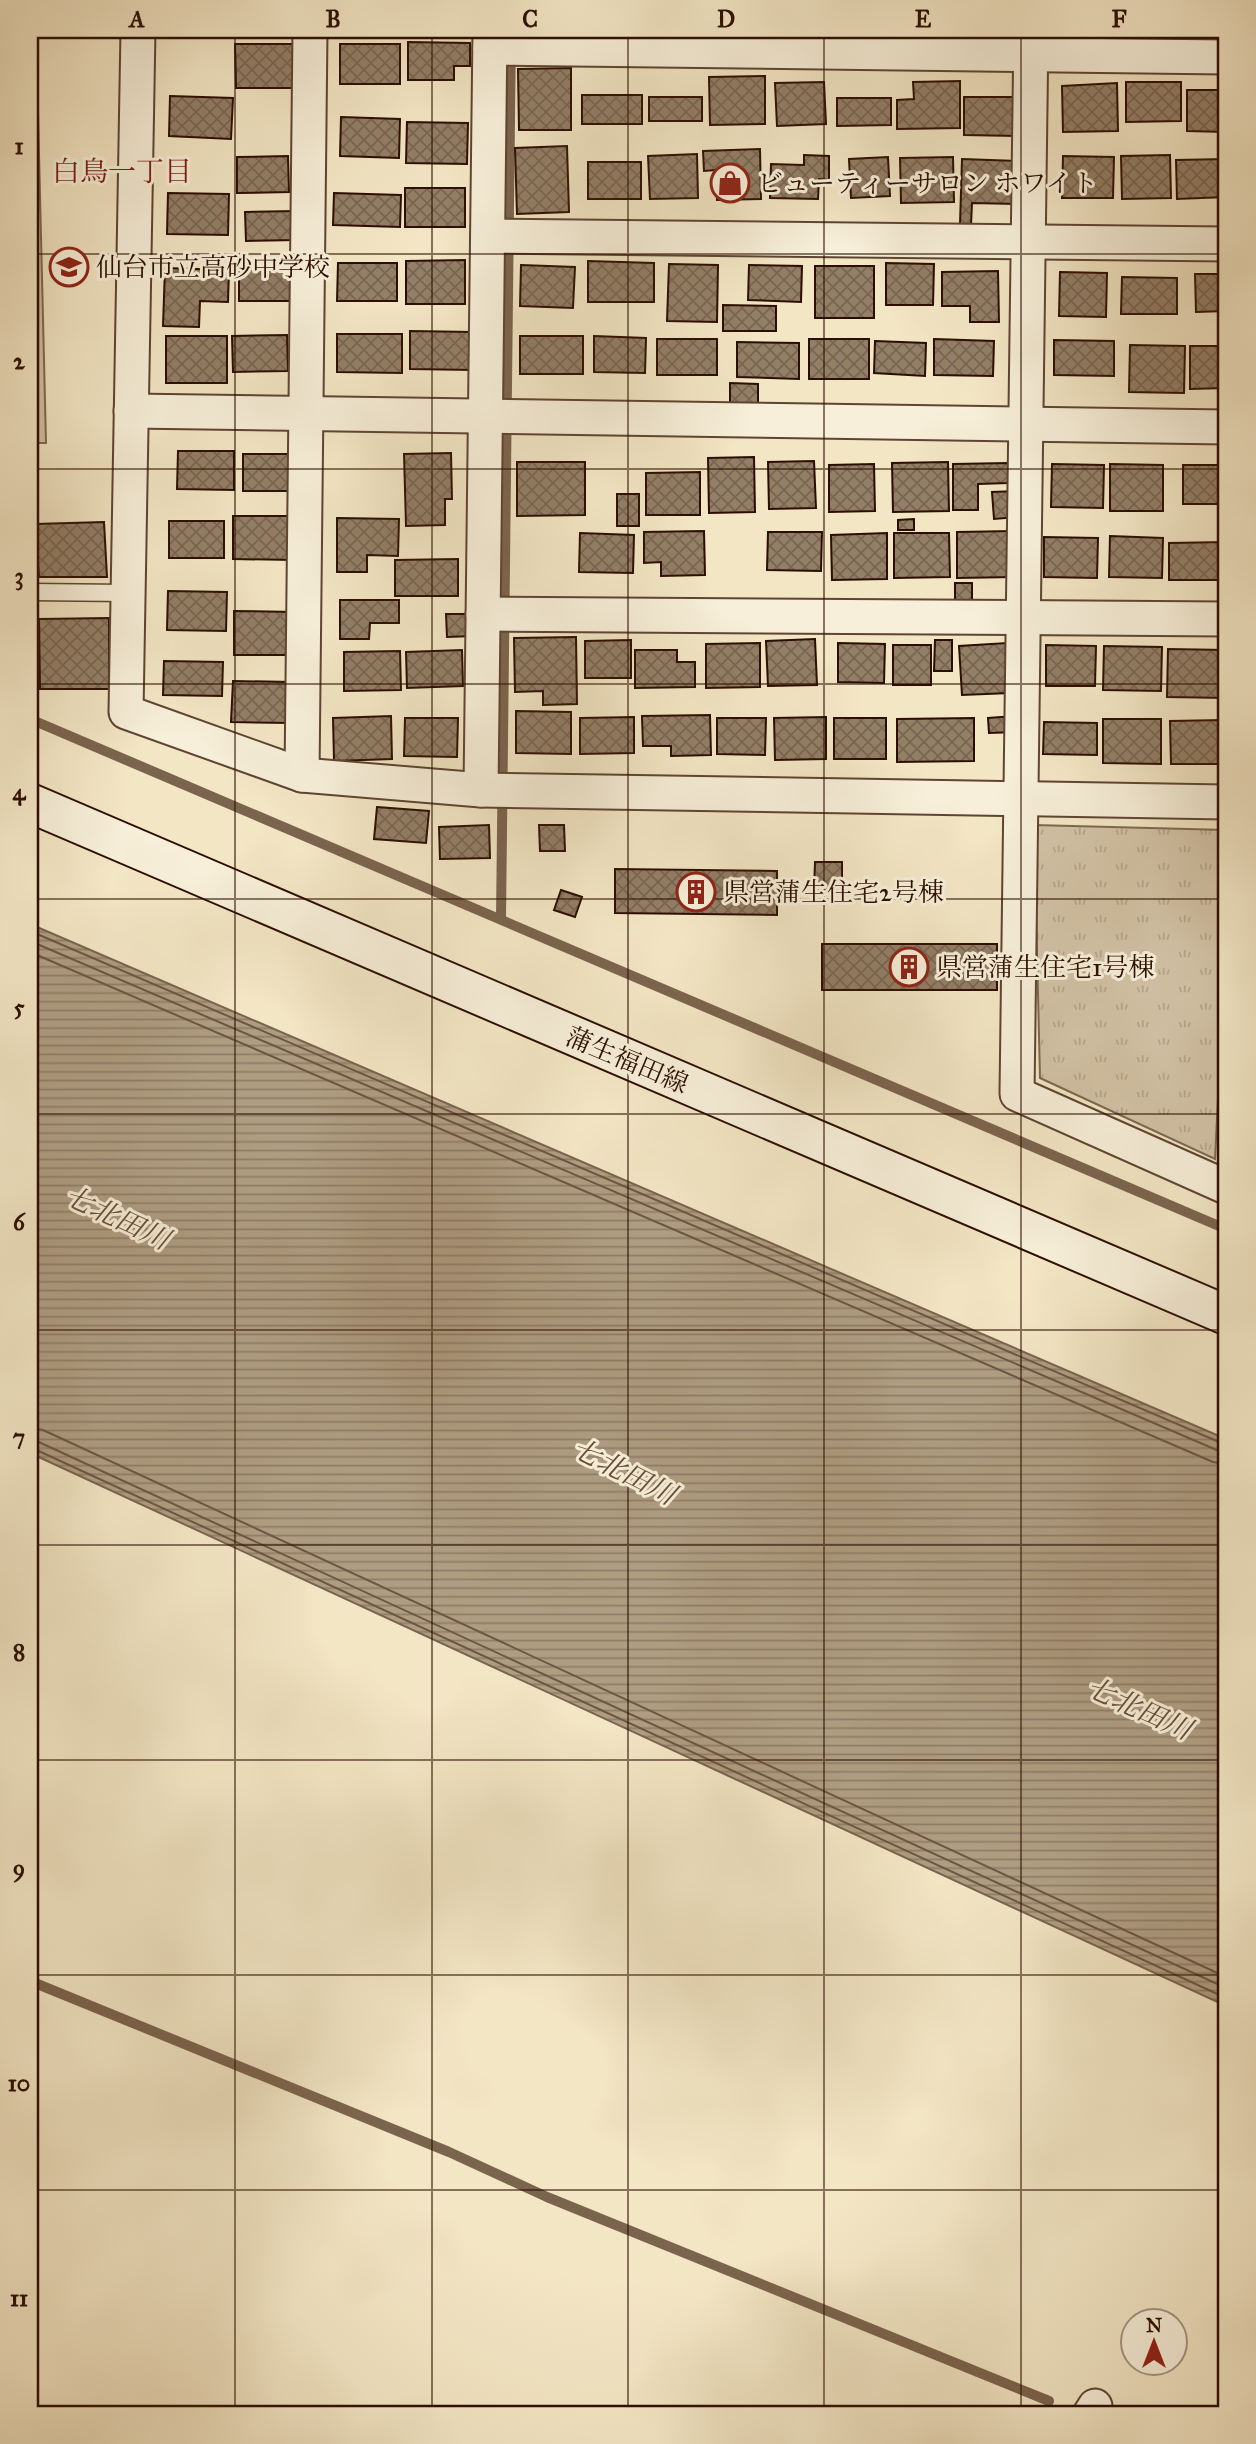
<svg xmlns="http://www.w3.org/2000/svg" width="1256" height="2444" font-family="'IM FELL Great Primer','Noto Serif JP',serif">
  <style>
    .grass { fill: #d1c1a4; stroke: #7e6852; stroke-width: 2 }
    .park { fill: url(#park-tufts); stroke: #7e6852; stroke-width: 2 }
    .water { fill: url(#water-rules); stroke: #7b644e; stroke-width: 2 }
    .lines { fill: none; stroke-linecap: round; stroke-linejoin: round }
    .shore { stroke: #6e5641; stroke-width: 2 }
    .stream { stroke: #7b644e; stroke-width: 10 }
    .building { fill: url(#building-cross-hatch); stroke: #2c0e00; stroke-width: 2 }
    .service-casing { stroke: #5e4431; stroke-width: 19 }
    .minor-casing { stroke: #5e4431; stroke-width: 37 }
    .secondary-casing { stroke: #2c0e00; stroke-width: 42 }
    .service { stroke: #f7efd9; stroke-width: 16 }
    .minor { stroke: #f7efd9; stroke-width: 33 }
    .secondary { stroke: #f7efd9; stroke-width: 38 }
    .grid { fill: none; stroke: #2c0e00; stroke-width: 2; stroke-opacity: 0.55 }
    .labels { text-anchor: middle; stroke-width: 6; stroke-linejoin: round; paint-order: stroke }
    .poi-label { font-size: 26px; fill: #2c0e00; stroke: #f7efd9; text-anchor: start }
    .street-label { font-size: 26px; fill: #2c0e00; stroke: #f7efd9 }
    .neighbourhood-label { font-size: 28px; fill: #7a1f14; stroke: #f7efd9 }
    .water-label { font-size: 28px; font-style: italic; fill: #674e3a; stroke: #f7efd9 }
    .neatline { fill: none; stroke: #2c0e00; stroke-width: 2.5 }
    .grid-label { font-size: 23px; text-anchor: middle; font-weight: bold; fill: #2c0e00 }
  </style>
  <defs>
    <pattern id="park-tufts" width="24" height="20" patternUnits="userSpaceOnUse" patternTransform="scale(1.75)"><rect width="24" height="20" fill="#d1c1a4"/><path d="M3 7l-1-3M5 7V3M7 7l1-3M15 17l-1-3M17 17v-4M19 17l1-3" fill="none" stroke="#b4a58b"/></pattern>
    <pattern id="water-rules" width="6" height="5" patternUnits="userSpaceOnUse" patternTransform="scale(1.75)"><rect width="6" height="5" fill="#af9d82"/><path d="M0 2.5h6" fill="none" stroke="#8f7e68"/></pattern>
    <pattern id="building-cross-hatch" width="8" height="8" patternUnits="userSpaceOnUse" patternTransform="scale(1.75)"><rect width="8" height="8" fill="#937e66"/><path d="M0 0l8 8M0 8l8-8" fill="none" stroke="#786652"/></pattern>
  </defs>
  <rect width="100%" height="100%" fill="#f3e6c5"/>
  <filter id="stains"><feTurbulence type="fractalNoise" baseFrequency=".00286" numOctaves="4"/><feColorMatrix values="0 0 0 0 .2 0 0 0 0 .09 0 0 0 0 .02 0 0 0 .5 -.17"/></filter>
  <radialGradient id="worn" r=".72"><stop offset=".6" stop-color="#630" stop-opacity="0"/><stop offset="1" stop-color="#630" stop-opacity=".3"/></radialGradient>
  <path class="grass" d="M30 30H36L46 443H30Z"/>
  <g class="park">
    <path d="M1050 30H1226V48L1050 44Z"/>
    <path d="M1034 825 1226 830V937L1215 1159 1040 1078Z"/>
  </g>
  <path class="water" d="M30 924 1226 1439V2006L30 1453Z"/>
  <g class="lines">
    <g class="shore">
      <path d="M30 931 1226 1445"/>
      <path d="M30 941 1226 1454"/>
      <path d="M30 952 1213 1462 1226 1464"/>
      <path d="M30 1428 43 1430 1226 1977"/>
      <path d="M30 1438 1226 1988"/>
      <path d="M30 1447 1226 1998"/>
    </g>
    <g class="stream">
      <path d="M30 719 1226 1229"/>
      <path d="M501 919 511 30"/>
      <path d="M30 1981 449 2152 547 2197 1049 2401"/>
    </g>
  </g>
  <g class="building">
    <path d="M408 42 470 43V66H454V80H408Z"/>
    <path d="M235 44H300V88H236Z"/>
    <rect x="340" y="44" width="60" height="40"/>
    <path d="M571 68V130H519L518 69Z"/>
    <path d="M765 76V124L710 125 709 77Z"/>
    <path d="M960 81V128L897 129V100L914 99 913 82Z"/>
    <path d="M824 82 826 124 777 126 775 83Z"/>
    <path d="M1126 82H1181V121L1126 122Z"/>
    <path d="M1117 83 1118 131 1063 132 1062 86Z"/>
    <path d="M1187 90H1226V132L1187 131Z"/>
    <rect x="582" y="95" width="60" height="29"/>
    <path d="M170 96 233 98 231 139 169 136Z"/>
    <rect x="649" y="97" width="53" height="24"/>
    <path d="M964 97H1020V136L964 135Z"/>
    <path d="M837 98H891V125L837 126Z"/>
    <path d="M341 117 400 119 399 158 340 156Z"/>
    <path d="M407 122 468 123 467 164 406 163Z"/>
    <path d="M567 146 569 212 517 214 515 148Z"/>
    <path d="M760 149 761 199 717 200 716 170 704 171 703 151Z"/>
    <path d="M697 154 698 198 650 199 648 156Z"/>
    <path d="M804 155 829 156V180L819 179 818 199 770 198 771 164 804 165Z"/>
    <path d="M1170 155 1171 198 1122 199 1121 156Z"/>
    <path d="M288 156 289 192 237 193V157Z"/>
    <path d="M1063 156 1114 157 1113 198H1062Z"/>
    <path d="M888 157 890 196 851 198 849 159Z"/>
    <path d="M953 157 954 202 901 203 900 158Z"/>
    <path d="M962 159 1019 161 1018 204 972 203 971 225 960 224Z"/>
    <path d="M1226 159V197L1177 199 1176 160Z"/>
    <rect x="588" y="162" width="53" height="37"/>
    <rect x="405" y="188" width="60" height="39"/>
    <path d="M168 193 229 194 228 235 167 234Z"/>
    <path d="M334 193 401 195 400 227 333 225Z"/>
    <path d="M296 211 297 240 246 241 245 212Z"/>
    <path d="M465 260V304H406V261Z"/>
    <path d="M588 261 654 263V302H588Z"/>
    <path d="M338 263H397V301H337Z"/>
    <path d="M886 263 934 264 933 305H886Z"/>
    <path d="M669 264 718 265 717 322 667 321Z"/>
    <path d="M521 265 575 267 573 308 520 306Z"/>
    <path d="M749 265 802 266 801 302 748 300Z"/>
    <rect x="239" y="266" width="60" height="35"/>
    <rect x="815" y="266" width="59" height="52"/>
    <path d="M165 268 229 270 228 302 200 301 199 327 163 326Z"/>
    <path d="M998 271 999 322H970V306H942V272Z"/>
    <path d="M1060 272 1107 273 1106 317 1059 316Z"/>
    <path d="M1195 274H1226V311L1196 312Z"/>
    <path d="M1122 277 1177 278V314H1121Z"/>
    <path d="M723 305 776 306V331H723Z"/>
    <path d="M410 331 472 332V370L410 369Z"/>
    <path d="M337 334H402V373L337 372Z"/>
    <path d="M287 335 288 371 233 372 232 336Z"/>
    <rect x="166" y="336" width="61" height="47"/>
    <rect x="520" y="336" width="63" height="38"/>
    <path d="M594 336 646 338 645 373 594 372Z"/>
    <rect x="657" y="339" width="60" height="36"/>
    <rect x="809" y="339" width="60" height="40"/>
    <path d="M934 339 994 341 993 376 934 375Z"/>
    <path d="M1054 340 1114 341V376L1054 375Z"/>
    <path d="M875 341 926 343 925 376 874 373Z"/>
    <path d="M737 342 799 343V379L737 377Z"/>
    <path d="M1130 345 1185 346 1184 393 1129 392Z"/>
    <path d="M1190 346H1226V388L1190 389Z"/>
    <path d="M730 383 758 384V403H730Z"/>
    <path d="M178 451H234V490L177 489Z"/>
    <path d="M451 453 452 499H445V525L406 526 404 454Z"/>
    <rect x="243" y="454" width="50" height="37"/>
    <path d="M754 457 755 512 709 513 708 458Z"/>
    <path d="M814 461 816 508 769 509 768 462Z"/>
    <path d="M517 462H585V515L517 516Z"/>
    <path d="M948 462 949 511 893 512 892 463Z"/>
    <path d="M1008 463V483L978 484V510H953V464Z"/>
    <path d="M874 464 875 511 829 512V465Z"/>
    <path d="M1052 464 1104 465 1103 508 1051 507Z"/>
    <path d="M1110 464 1163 465V511H1110Z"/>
    <rect x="1183" y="465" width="43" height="39"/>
    <path d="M700 472V515H646V473Z"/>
    <path d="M1018 491 1019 517 994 519 992 492Z"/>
    <rect x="617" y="494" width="22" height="32"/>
    <path d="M233 516H294L293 560 233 559Z"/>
    <path d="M337 518 399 519 398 556 367 555V572H337Z"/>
    <path d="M914 519V530H898V520Z"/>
    <rect x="169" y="521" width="55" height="37"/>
    <path d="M104 522 107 577H39L35 524Z"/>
    <path d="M704 531 705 575 661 576V562L644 563V532Z"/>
    <path d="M1014 531V577L957 578V532Z"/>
    <path d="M768 532H822L821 571 767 570Z"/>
    <path d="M580 533 634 535 633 573 579 572Z"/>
    <path d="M887 533V579L832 580 831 535Z"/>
    <path d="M894 533H949L950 577 894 578Z"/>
    <path d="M1110 536 1163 538 1162 578 1109 577Z"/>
    <path d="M1044 537 1098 538 1097 578 1044 577Z"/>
    <path d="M1226 542V580H1169V543Z"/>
    <path d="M458 559V596H395V560Z"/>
    <path d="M955 583H972V605L955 606Z"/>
    <path d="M168 591 227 592 226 631 167 630Z"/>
    <path d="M340 600H399V623H370L369 639H340Z"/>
    <path d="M234 611 294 612 293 655H234Z"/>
    <path d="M446 614H474V636L447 637Z"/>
    <path d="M109 618V689H40L39 619Z"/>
    <path d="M576 637 577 704 543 705V691L515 692 514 638Z"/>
    <path d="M815 639 817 685 768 686 766 641Z"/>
    <path d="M631 640V678H585V641Z"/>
    <path d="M935 640H952V671H934Z"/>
    <path d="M760 643V687L706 688V644Z"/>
    <path d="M838 643 885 644 884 683 838 682Z"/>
    <path d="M1007 643 1010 693 962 695 959 646Z"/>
    <rect x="893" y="645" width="38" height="40"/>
    <path d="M1046 645 1096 646 1095 686H1046Z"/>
    <path d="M1104 646 1162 647 1161 691 1103 690Z"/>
    <path d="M1168 649 1226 650V698L1167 697Z"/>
    <path d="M462 650 463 686 407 688 406 652Z"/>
    <path d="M635 650H677V662H695V687L635 688Z"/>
    <path d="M400 651 401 690 344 691V652Z"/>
    <path d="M164 661 223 662 222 696 163 695Z"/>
    <path d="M233 681 291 682 290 723 231 722Z"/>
    <path d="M516 711 571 712V754L516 753Z"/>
    <path d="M710 715 711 755 671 756V746H643L642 716Z"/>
    <path d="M391 716 392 759 334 761 333 718Z"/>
    <path d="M1015 716 1016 732 989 733 988 718Z"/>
    <path d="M634 717V753L580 754V718Z"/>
    <path d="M826 717V759L775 760 774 718Z"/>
    <path d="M405 718H458L457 757 404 756Z"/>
    <path d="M717 718H766L765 755 717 754Z"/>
    <rect x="834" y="718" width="52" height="41"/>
    <path d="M974 718V761L897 762V719Z"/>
    <path d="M1103 719H1161V764L1103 763Z"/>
    <path d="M1223 720V764H1171L1170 721Z"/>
    <path d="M1044 722 1097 723V755L1043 754Z"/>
    <path d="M377 807 429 811 426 843 374 839Z"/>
    <path d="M489 825 490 858 440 859 439 827Z"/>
    <path d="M539 825H564L565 851H540Z"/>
    <path d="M815 862H842V892H814Z"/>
    <path d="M615 869 777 871V915L615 913Z"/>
    <path d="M561 890 582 897 575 917 554 910Z"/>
    <rect x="822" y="944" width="175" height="46"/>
  </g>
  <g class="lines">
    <defs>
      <path id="service" d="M30 592 127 593"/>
      <g id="minor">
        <path d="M138 30 126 712 302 775 481 790 1226 802"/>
        <path d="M1031 30 1017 1094 1226 1187"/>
        <path d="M490 48 1226 57"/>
        <path d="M488 236 1226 244"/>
        <path d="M131 411 1226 427"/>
        <path d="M483 614 1226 619"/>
        <path d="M302 775 310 30"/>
        <path d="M481 790 490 30"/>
        <path d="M1090 2414 1095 2406"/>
      </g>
      <path id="secondary" d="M30 803 1226 1315"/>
    </defs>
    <use href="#service" class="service-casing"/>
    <use href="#minor" class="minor-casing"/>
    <use href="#secondary" class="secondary-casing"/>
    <use href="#service" class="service"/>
    <use href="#minor" class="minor"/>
    <use href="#secondary" class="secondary"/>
  </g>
  <path class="grid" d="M235 30V2414M432 30V2414M628 30V2414M824 30V2414M1021 30V2414M30 254H1226M30 469H1226M30 684H1226M30 899H1226M30 1114H1226M30 1330H1226M30 1545H1226M30 1760H1226M30 1975H1226M30 2190H1226"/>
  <defs>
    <symbol id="shop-ring" viewBox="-11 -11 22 22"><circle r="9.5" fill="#f7efd9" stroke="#8f2418" stroke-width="1.5"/><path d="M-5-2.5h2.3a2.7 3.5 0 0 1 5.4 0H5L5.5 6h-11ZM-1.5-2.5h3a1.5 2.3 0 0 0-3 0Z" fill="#8f2418"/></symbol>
    <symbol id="school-ring" viewBox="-11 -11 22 22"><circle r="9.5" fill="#f7efd9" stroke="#8f2418" stroke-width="1.5"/><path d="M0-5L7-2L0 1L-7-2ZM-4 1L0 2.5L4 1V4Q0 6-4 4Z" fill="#8f2418"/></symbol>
    <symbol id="building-ring" viewBox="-11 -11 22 22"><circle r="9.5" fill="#f7efd9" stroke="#8f2418" stroke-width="1.5"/><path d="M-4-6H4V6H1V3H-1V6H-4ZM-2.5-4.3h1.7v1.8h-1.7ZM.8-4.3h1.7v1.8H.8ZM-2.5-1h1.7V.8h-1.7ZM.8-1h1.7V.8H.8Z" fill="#8f2418"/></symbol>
  </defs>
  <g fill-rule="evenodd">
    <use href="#shop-ring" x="708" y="161" width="44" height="44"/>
    <use href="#school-ring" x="47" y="245" width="44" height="44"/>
    <use href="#building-ring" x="674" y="870" width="44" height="44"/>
    <use href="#building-ring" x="887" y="945" width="44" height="44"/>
  </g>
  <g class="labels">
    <g class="poi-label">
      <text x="757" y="192">ビューティーサロン ホワイト</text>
      <text x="96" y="276">仙台市立高砂中学校</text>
      <text x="723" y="901">県営蒲生住宅2号棟</text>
      <text x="936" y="976">県営蒲生住宅1号棟</text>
    </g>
    <g class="street-label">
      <text transform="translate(627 1060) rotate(23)" y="9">蒲生福田線</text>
    </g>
    <g class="neighbourhood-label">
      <text x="122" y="181">白鳥一丁目</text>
    </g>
    <g class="water-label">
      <text transform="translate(117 1217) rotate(25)" y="10">七北田川</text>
      <text transform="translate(624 1471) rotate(27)" y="10">七北田川</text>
      <text transform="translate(1139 1708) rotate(24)" y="10">七北田川</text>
    </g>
  </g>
  <rect width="1256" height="2444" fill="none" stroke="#f3e6c5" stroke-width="77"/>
  <g transform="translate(1154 2342)"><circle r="33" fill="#f7efd9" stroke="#a69582" stroke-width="2"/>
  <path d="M0-5L12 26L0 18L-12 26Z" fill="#8f2418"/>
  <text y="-10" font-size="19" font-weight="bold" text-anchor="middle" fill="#2c0e00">N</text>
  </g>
  <rect x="38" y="38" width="1180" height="2368" class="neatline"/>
  <g class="grid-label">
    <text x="137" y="27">A</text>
    <text x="333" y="27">B</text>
    <text x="530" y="27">C</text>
    <text x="726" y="27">D</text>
    <text x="923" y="27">E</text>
    <text x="1119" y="27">F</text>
    <text x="19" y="154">1</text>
    <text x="19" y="369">2</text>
    <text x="19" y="584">3</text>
    <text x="19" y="800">4</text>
    <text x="19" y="1015">5</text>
    <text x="19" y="1230">6</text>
    <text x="19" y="1445">7</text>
    <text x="19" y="1660">8</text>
    <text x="19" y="1876">9</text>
    <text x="19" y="2091">10</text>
    <text x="19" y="2306">11</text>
  </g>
  <rect width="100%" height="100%" filter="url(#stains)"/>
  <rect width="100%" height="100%" fill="url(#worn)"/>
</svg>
